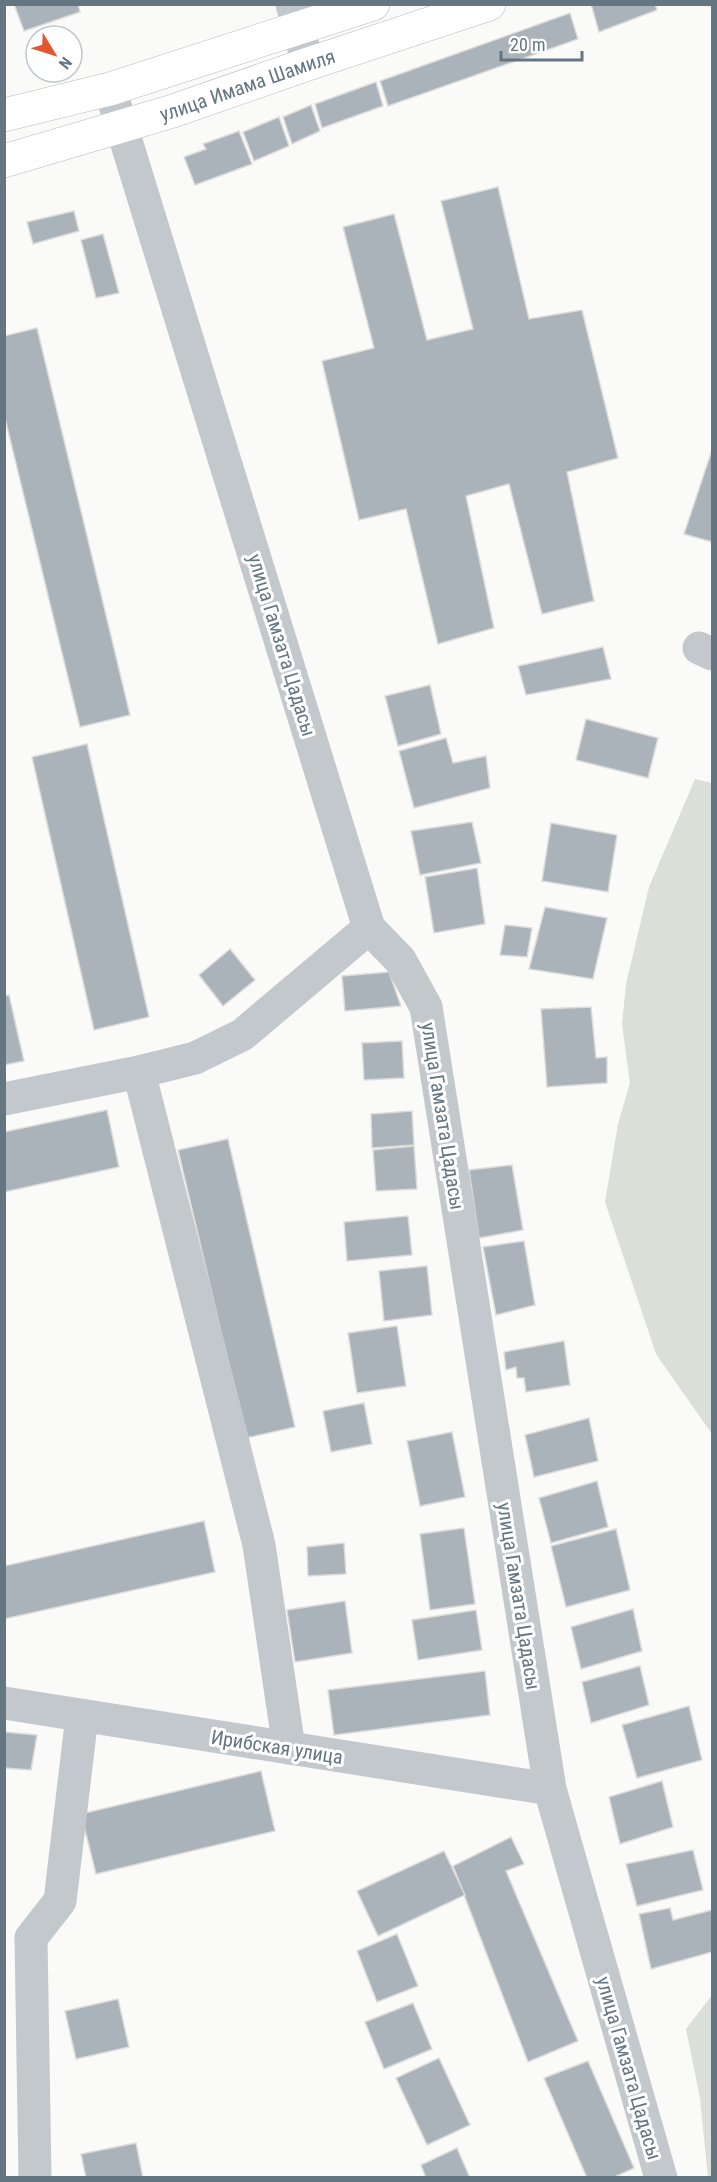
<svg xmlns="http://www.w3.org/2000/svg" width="717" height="2182" font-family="'Roboto Condensed',sans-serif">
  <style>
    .green { fill: #dadfd7 }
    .building { fill: #aab3b9; stroke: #dcdcda; stroke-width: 1.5 }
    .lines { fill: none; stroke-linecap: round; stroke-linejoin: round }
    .major-casing { stroke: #b5babe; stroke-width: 34 }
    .minor { stroke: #c3c8cc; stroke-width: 33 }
    .major { stroke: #fff; stroke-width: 33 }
    .labels { text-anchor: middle; stroke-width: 6; stroke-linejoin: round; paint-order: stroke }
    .street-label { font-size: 20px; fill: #657683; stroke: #fff }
  </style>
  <rect width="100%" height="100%" fill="#fafaf8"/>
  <g class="green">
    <path d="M695 779 712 783V1434L656 1354 605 1202 618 1124 630 1083 622 1024 626 984 649 887Z"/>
    <path d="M712 1995V2177L708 2178 700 2098 686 2029Z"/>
  </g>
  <g class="building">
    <path d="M14 4H78L80 12 24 31Z"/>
    <path d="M591 4H655L657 10 599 32Z"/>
    <path d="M570 13 578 39 388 106 380 81Z"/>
    <path d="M376 82 383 106 322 128 315 104Z"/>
    <path d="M311 105 320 131 292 144 283 117Z"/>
    <path d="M279 117 289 146 254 161 243 132Z"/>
    <path d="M239 131 252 164 195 185 184 157 206 149 203 144Z"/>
    <path d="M498 187 529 319 582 310 618 458 567 472 594 601 542 614 509 484 466 496 494 628 438 644 406 509 359 520 322 361 374 348 343 227 394 214 427 340 473 329 441 201Z"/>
    <path d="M74 211 79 231 33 244 27 222Z"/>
    <path d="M103 234 119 293 96 298 81 240Z"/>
    <path d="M37 328 130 715 80 727 4 414V336Z"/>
    <path d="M712 450V542L684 534Z"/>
    <path d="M603 647 611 679 526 695 518 666Z"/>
    <path d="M430 685 441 734 398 746 385 696Z"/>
    <path d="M586 719 658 738 648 778 576 760Z"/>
    <path d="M446 738 453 763 486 756 490 788 414 808 399 751Z"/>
    <path d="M87 744 149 1017 94 1030 32 757Z"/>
    <path d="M472 822 481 863 420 875 411 831Z"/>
    <path d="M551 823 617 835 608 892 542 881Z"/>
    <path d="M477 868 485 924 434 933 425 877Z"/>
    <path d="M545 907 607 918 593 979 529 969Z"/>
    <path d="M505 925 532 928 527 957 500 955Z"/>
    <path d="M230 949 255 980 223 1006 199 975Z"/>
    <path d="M389 972 401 1006 345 1011 342 976Z"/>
    <path d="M9 995 24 1061 4 1065V996Z"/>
    <path d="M591 1007 596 1058 607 1057V1083L547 1087 541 1009Z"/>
    <path d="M402 1041 404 1078 364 1080 362 1043Z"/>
    <path d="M107 1110 119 1167 4 1192V1132Z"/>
    <path d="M412 1111 414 1145 372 1148 371 1114Z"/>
    <path d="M228 1139 295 1427 246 1438 178 1150Z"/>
    <path d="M414 1146 417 1189 376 1191 373 1150Z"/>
    <path d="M512 1165 523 1230 479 1238 469 1170Z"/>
    <path d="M408 1216 412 1255 347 1261 344 1222Z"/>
    <path d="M524 1241 535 1305 496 1315 483 1247Z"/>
    <path d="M427 1266 432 1315 384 1321 379 1271Z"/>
    <path d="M397 1326 406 1386 357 1393 348 1333Z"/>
    <path d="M564 1341 570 1385 526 1392 524 1378H517L516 1367 506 1370 504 1352Z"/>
    <path d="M364 1403 372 1444 331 1452 323 1411Z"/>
    <path d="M589 1418 598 1461 534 1477 525 1435Z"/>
    <path d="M452 1432 465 1497 420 1506 407 1441Z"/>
    <path d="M597 1481 608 1527 551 1543 539 1498Z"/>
    <path d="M204 1521 215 1572 4 1619V1566Z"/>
    <path d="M464 1528 475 1604 430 1610 420 1534Z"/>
    <path d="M616 1529 630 1590 566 1607 551 1546Z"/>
    <path d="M344 1543 346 1574 308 1576 307 1547Z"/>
    <path d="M345 1601 352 1653 295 1662 287 1610Z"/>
    <path d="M633 1609 642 1651 581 1669 571 1627Z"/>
    <path d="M476 1610 482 1650 418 1660 412 1620Z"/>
    <path d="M640 1666 649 1705 591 1723 582 1682Z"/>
    <path d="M485 1671 490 1715 334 1735 328 1690Z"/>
    <path d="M689 1706 702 1760 637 1778 622 1725Z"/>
    <path d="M4 1732 37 1735 31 1770 4 1768Z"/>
    <path d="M261 1771 275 1831 96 1874 81 1814Z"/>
    <path d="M662 1781 673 1827 620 1844 609 1797Z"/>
    <path d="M511 1837 524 1864 506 1871 578 2041 528 2062 453 1866Z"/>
    <path d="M693 1850 703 1890 637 1906 626 1864Z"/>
    <path d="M444 1851 465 1895 378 1936 357 1891Z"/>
    <path d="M670 1908 673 1920 712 1910V1952L651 1969 639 1914Z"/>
    <path d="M397 1934 418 1986 377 2002 357 1951Z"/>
    <path d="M118 1999 129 2047 76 2059 65 2011Z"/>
    <path d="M413 2003 432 2049 384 2069 365 2022Z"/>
    <path d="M439 2058 470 2125 427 2145 396 2078Z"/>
    <path d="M588 2061 634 2168 612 2178H587L544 2078Z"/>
    <path d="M136 2143 143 2178H86L81 2154Z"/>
    <path d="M457 2148 470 2178H426L421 2165Z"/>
  </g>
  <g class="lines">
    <defs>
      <g id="major">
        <path d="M4 115 110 89 373 4"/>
        <path id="s1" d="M4 161 173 111 308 64 489 4"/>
      </g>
    </defs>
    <use href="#major" class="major-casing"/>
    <g class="minor">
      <path d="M292 4 308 64"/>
      <path d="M110 89 369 928 400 960 426 1007 550 1789 661 2178"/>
      <path d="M699 648 712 654"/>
      <path d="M139 1072 259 1545 289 1748"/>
      <path d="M4 1099 139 1072 195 1058 242 1035 369 928"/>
      <path d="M4 1703 550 1789"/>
      <path d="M35 2178 31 1938 60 1901 82 1716"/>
    </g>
    <use href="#major" class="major"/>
  </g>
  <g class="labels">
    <g class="street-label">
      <text dy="7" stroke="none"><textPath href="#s1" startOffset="255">улица Имама Шамиля</textPath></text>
      <text transform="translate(282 645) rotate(73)" y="7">улица Гамзата Цадасы</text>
      <text transform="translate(443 1116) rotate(81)" y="7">улица Гамзата Цадасы</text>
      <text transform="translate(519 1596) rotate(81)" y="7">улица Гамзата Цадасы</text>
      <text transform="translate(277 1747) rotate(9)" y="7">Ирибская улица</text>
      <text transform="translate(629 2068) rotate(74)" y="7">улица Гамзата Цадасы</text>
    </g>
  </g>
  <rect width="717" height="2182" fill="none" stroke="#657683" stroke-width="12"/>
  <g transform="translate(54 54) rotate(128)"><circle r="28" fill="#ffffff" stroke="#c1c8cd" stroke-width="1.5"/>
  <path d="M0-4.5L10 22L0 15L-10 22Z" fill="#e4572e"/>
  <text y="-9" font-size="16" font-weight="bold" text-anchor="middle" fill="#657683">N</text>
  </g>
  <path d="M501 51v9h81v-9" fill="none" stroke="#657683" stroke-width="3"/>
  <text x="510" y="51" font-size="18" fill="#657683" stroke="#ffffff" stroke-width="4.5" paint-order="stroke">20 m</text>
</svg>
